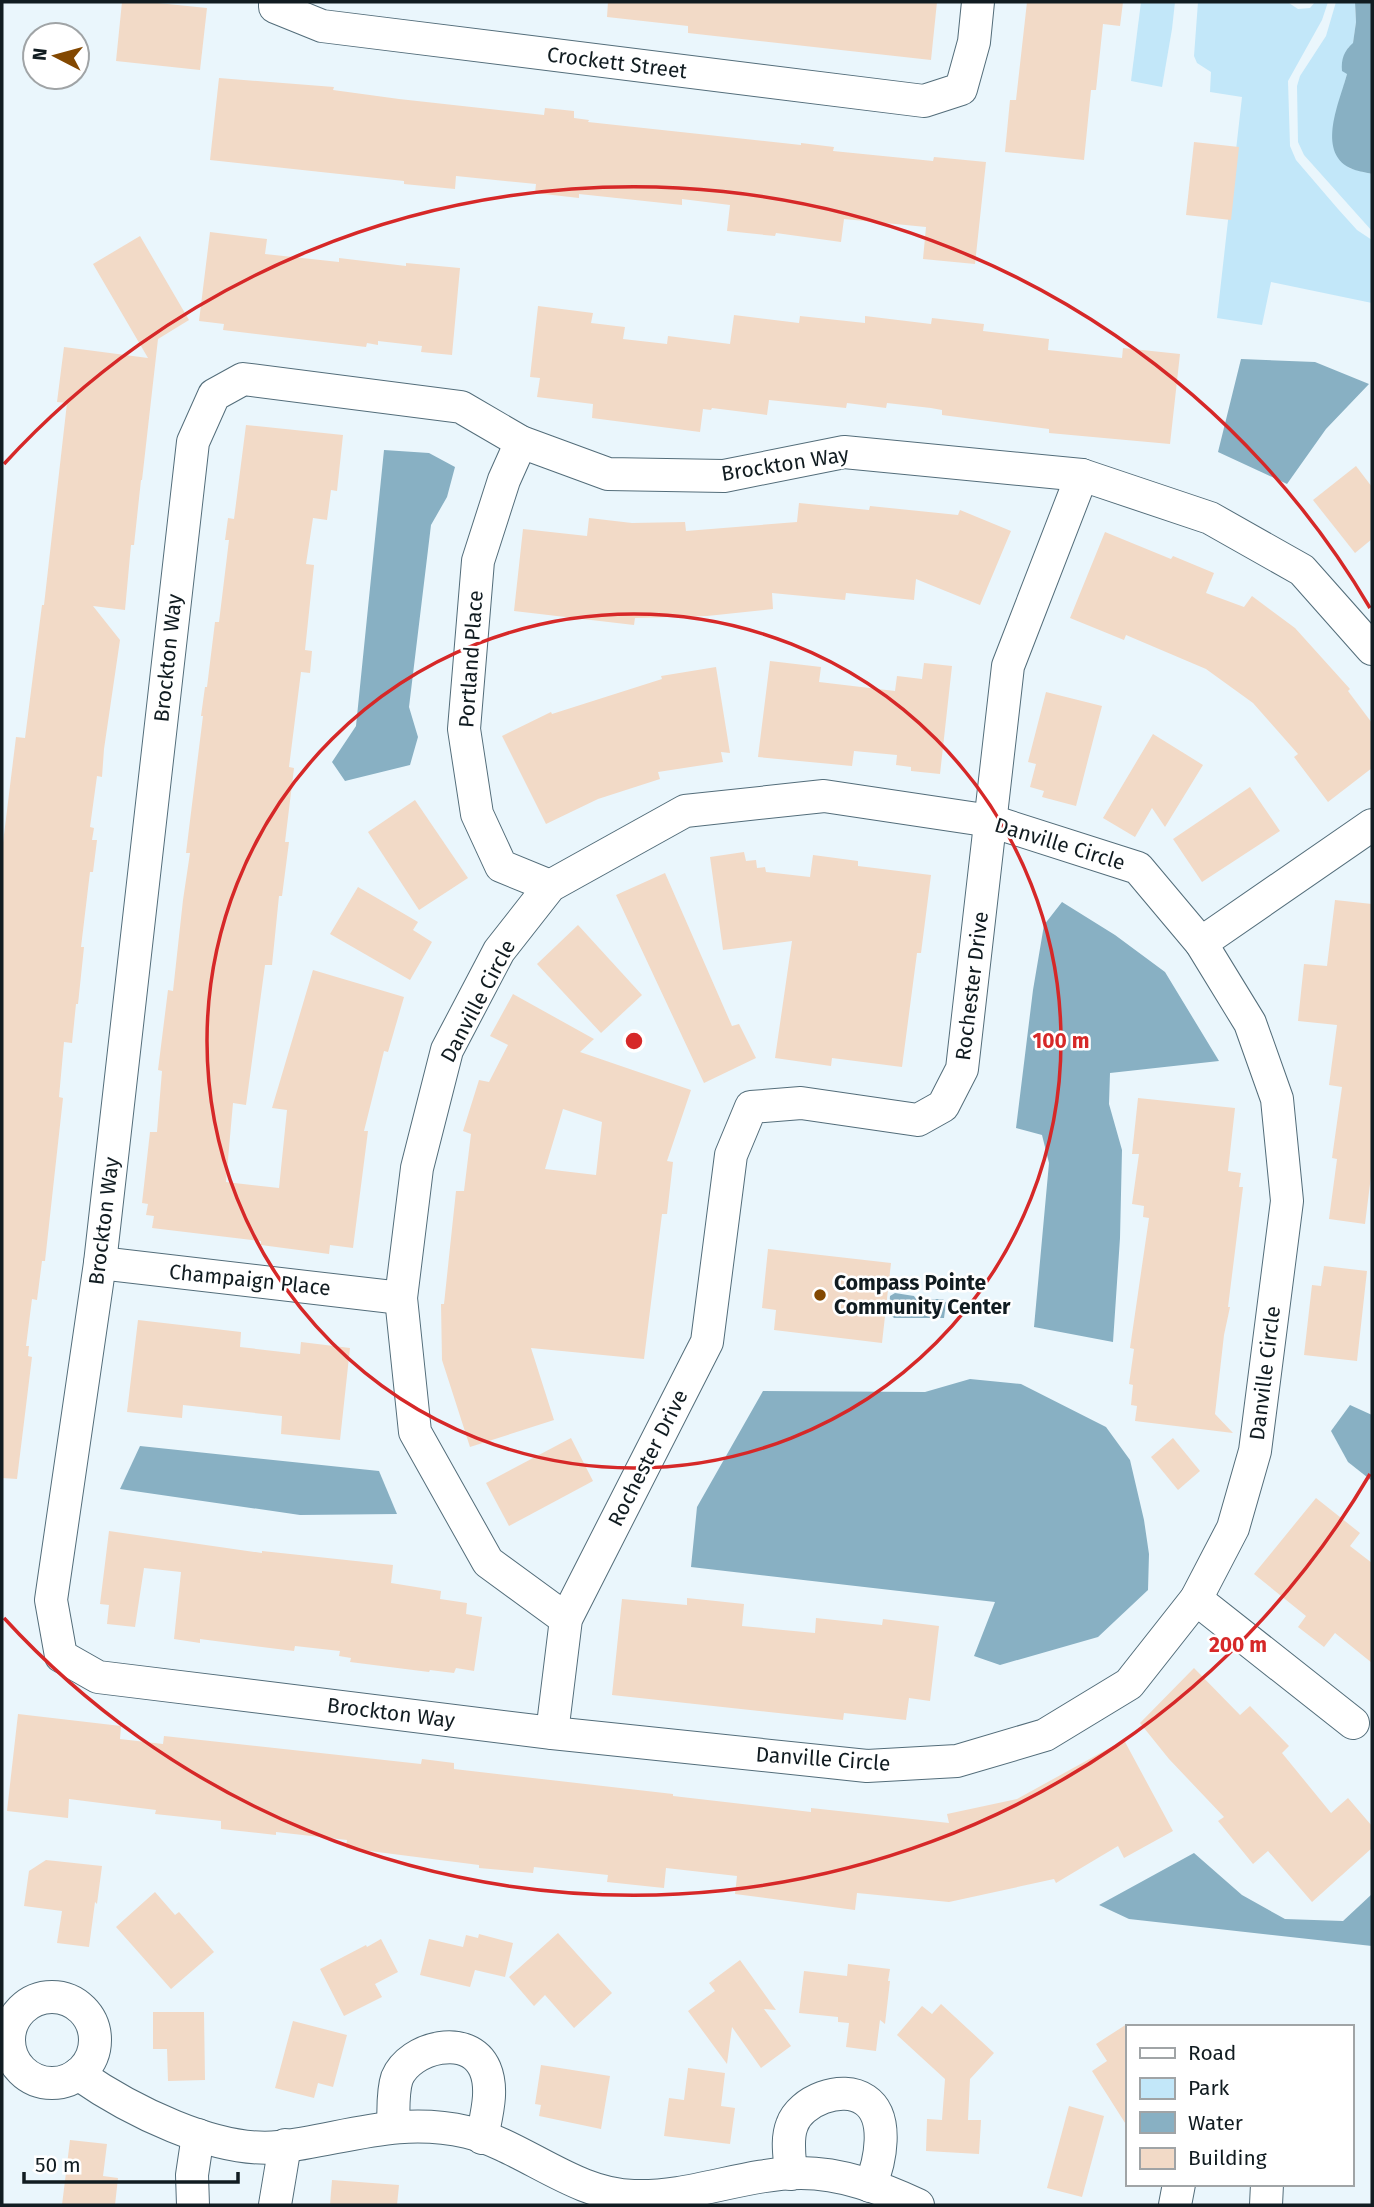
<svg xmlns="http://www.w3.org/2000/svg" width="1374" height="2207" font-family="'Fira Sans',sans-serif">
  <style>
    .green { fill: #c2e7f9 }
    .water { fill: #88b0c3 }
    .building { fill: #f2dac7; fill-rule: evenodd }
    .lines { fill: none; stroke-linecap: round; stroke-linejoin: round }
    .minor-casing { stroke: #536d7a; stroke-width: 34 }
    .minor { stroke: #fff; stroke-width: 32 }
    .ring { fill: none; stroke: #d62828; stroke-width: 3.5 }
    .poi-dot { fill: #834801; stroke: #fff; stroke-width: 2.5 }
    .labels { text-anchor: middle; stroke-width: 5; stroke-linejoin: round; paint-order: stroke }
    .street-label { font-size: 21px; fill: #111c21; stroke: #fff }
    .poi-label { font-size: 21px; font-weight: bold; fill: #111c21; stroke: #fff; text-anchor: start }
    .centre { fill: #d62828; stroke: #fff; stroke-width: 3.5 }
    .ring-label { font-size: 21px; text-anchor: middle; font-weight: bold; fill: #d62828; stroke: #fff; stroke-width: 5; stroke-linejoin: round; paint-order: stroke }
  </style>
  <rect width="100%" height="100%" fill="#eaf6fc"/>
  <g class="green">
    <path d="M1141 2H1175L1172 29 1162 87 1131 81Z"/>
    <path d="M1198 2H1283L1289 3 1298 9 1310 8 1315 2H1328L1322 20 1288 81 1290 146 1296 160 1338 209 1357 230 1372 240V303L1271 282 1262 325 1217 318 1242 97 1210 92 1211 72 1197 63 1194 56Z"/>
    <path d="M1336 2H1355L1356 22 1353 44 1348 48 1347 74 1333 128 1349 168 1372 174V231L1304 155 1298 142 1297 86 1300 76 1326 36Z"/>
  </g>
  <g class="water">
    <path d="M1355 2H1372V174C1365 172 1356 171 1350 168 1316 151 1340 101 1347 74L1342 71C1341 59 1344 51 1353 43L1356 22Z"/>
    <path d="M1241 359 1315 362 1369 384 1326 429 1287 484 1218 452Z"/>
    <path d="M384 450 429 453 455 467 447 497 431 525 409 707 418 737 410 765 345 781 332 762 356 726Z"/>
    <path d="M1062 902 1115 935 1165 972 1219 1061 1110 1073 1109 1104 1122 1150 1120 1238 1113 1342 1034 1327 1049 1163 1042 1135 1016 1128 1033 990 1044 925Z"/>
    <path d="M895 1293 914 1296 916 1299H943L946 1303 944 1318H894L889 1313 890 1296Z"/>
    <path d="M970 1379 1021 1384 1106 1427 1130 1460 1144 1520 1149 1554 1148 1590 1098 1637 1000 1665 974 1656 995 1602 691 1567 697 1507 763 1391 925 1392Z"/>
    <path d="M1350 1405 1372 1415V1481L1348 1462 1331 1431Z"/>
    <path d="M140 1446 379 1471 397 1514 300 1515 120 1489Z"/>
    <path d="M1194 1853 1242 1895 1285 1919 1343 1921 1372 1894V1946L1129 1919 1099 1905Z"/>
  </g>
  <g class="building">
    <path d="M122 2H148L207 8 200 70 116 61Z"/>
    <path d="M608 2H937L931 60 688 33V26L607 17Z"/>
    <path d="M1027 2H1123L1120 26 1103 24 1096 90H1091L1084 160 1005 152 1010 100H1016Z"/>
    <path d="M219 78 334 87 333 90 399 99 544 115 545 108 574 111V118L589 120 588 122 801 145V143L834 147 833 151 933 161 934 157 986 162 975 264 923 259 926 227 844 219 841 242 776 233 775 236 727 231 730 205 682 199V205L579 194V198L535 193 536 184 456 176 455 189 404 184V181L210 160Z"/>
    <path d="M1194 142 1239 147 1231 220 1186 215Z"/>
    <path d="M210 232 267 239 265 254 339 262V258L406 266V263L460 268 452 355 421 352 422 346 378 341V345L367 343 366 347 223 330 224 324 199 321Z"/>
    <path d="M140 236 189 320 158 339 142 480H141L134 545H131L125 610 93 606 120 640 104 749 102 777 97 776 90 827 94 828 92 840H97L93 872H90L81 947H84L78 1004H76L72 1043 64 1042 59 1097 63 1098 45 1261H42L37 1300 32 1299 26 1346H29L28 1356 32 1357 17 1479 2 1478V851L16 737 25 738 42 605H44L67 403 57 402 64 347 148 358 93 264Z"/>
    <path d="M538 306 593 313 591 323 625 327 623 339 667 344 668 336 730 344 734 315 799 323 800 316 865 323V316L931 324 932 318 984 324 983 331 1049 339 1048 350 1122 358 1123 348 1180 354 1170 444 1049 433V429L942 415V410L931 408 887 403 886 408 847 403 846 408 769 400 767 415 712 408 711 410 703 409 700 432 592 418 593 404 537 397 540 378 530 377Z"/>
    <path d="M246 425 343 435 337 491 331 490 327 520 313 518 306 564 314 565 305 650 312 651 310 673 301 672 289 767 294 768 285 842H289L282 896H279L272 965H265L246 1105 233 1103 226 1182 279 1188 287 1110 272 1108 313 970 404 997 388 1052 384 1051 364 1131H368L353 1248 330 1245 329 1254 261 1245V1241L152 1228 154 1216 146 1215 148 1204 142 1203 150 1132H157L162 1071 158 1070 168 990 173 991 183 900 190 853H186L203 716H201L205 687H207L215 622H219L229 540H225L228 518 234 519Z"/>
    <path d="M1356 466 1372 487V539L1355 553 1313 500Z"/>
    <path d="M799 503 869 510 870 506 958 515 960 510 1011 531 980 605 916 579 914 600 846 593 845 600 772 593 773 609 707 616 635 618 634 625 514 611 523 529 587 536 589 518 632 523 685 522 686 531 797 522Z"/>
    <path d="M1105 532 1171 559 1173 556 1214 573 1206 593 1244 607 1252 596 1295 628 1350 689 1348 691 1372 723V768L1328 802 1294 757 1298 754 1253 703 1206 669 1126 635 1124 640 1070 618Z"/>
    <path d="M770 661 821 667 819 682 895 691 897 676 922 679 924 663 952 666 940 774 911 771V767L896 765 897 755 854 751 852 766 758 757Z"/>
    <path d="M716 667 730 753 721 752 723 762 658 772 660 779 598 799 546 824 502 736 551 712 552 714 662 679 661 676Z"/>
    <path d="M1046 692 1102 706 1076 806 1042 797 1044 791 1030 787 1036 764 1028 762Z"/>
    <path d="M1153 734 1203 765 1165 827 1152 808 1135 837 1103 818Z"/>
    <path d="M1250 787 1280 831 1202 882 1173 839Z"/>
    <path d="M415 800 468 878 419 910 368 832Z"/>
    <path d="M744 852 746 861 756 860 757 868 765 867 766 872 810 877 813 855 858 861V866L931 875 921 953H917L902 1067 832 1058 831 1066 775 1058 792 941 723 950 710 857Z"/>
    <path d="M665 873 732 1026 739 1024 756 1058 704 1083 616 895Z"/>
    <path d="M358 887 418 922 413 930 432 942 410 980 330 934Z"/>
    <path d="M1335 900 1372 904V1168L1365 1224 1329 1219 1337 1159 1332 1158 1342 1087 1329 1085 1337 1025 1298 1021 1304 964 1327 966Z"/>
    <path d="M578 925 642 995 601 1033 537 964Z"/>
    <path d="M513 994 594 1039 580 1052 691 1090 667 1161 673 1162 667 1214H662L644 1359 531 1348 554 1420 470 1447 442 1360 441 1304H444L456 1191H464L471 1134 463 1131 479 1080 489 1082 508 1045 490 1036ZM563 1109 602 1122 596 1175 545 1169Z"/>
    <path d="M1138 1098 1235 1108 1228 1171 1241 1173 1239 1187H1243L1228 1307H1230L1224 1335 1215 1414 1233 1433 1135 1421 1137 1406 1131 1405 1133 1385 1129 1384 1134 1349 1130 1348 1149 1218 1143 1217 1144 1206 1132 1204 1139 1154H1132Z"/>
    <path d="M768 1249 891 1263 882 1343 774 1330 776 1310 762 1308Z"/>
    <path d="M1324 1266 1367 1271 1357 1361 1304 1355 1312 1285 1321 1286Z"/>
    <path d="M138 1320 241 1332 240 1347 300 1354 301 1342 350 1348 340 1440 281 1434 282 1416 183 1405 182 1418 127 1412Z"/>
    <path d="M571 1438 593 1481 509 1526 486 1483Z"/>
    <path d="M1173 1438 1200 1471 1178 1490 1151 1457Z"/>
    <path d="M1316 1498 1360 1533 1350 1546 1372 1563V1663L1335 1633 1324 1647 1298 1627 1306 1616 1254 1574Z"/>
    <path d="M109 1531 262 1553V1551L393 1565 391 1583 441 1591 440 1599 467 1603 466 1614 482 1617 474 1671 456 1668 454 1673 430 1670 429 1672 350 1662 351 1658 339 1656 340 1651 295 1646 294 1651 200 1639V1643L174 1639 181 1572 144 1568 135 1627 107 1624 109 1605 100 1604Z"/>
    <path d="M687 1598 744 1604 742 1626 815 1633 816 1618 882 1625 883 1619 939 1626 930 1701 909 1698 906 1720 844 1713 843 1720 612 1695 622 1599 687 1605Z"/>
    <path d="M1194 1668 1240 1715 1250 1706 1289 1746 1282 1753 1331 1813 1348 1798 1372 1826V1848L1312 1902 1268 1851 1253 1864 1218 1821 1224 1817 1169 1759 1140 1723Z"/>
    <path d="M18 1714 121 1726 120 1739 163 1744 164 1736 421 1764 422 1759 454 1763V1769L673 1794V1796L811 1812V1808L949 1823 947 1814 1017 1799 1124 1740 1173 1831 1124 1858 1118 1846 1056 1883 1054 1879 949 1902 857 1893 855 1910 735 1894 737 1876 666 1868 664 1888 607 1882 608 1875 534 1867 533 1873 479 1868V1865L346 1848 347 1840 276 1832V1835L221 1829V1821L155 1814 156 1810 69 1799 68 1818 7 1811Z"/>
    <path d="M46 1860 102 1866 97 1904 95 1902 89 1947 57 1943 62 1911 24 1906 29 1871Z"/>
    <path d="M155 1892 175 1915 179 1912 214 1952 171 1989 116 1927Z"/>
    <path d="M558 1933 612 1993 574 2028 545 1995 534 2006 509 1977Z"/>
    <path d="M479 1934 513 1943 505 1977 475 1970 470 1987 420 1975 429 1939 463 1947 466 1935 478 1938Z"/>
    <path d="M381 1939 398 1972 375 1984 382 1997 344 2016 320 1969 366 1945 367 1947Z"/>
    <path d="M740 1960 776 2010 764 2009 791 2046 761 2068 732 2027 727 2064 688 2011 715 1991 709 1983Z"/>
    <path d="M848 1964 890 1969 888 1981H890L885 2024 880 2020 876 2051 846 2047 849 2023 838 2022V2017L799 2013 804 1971 847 1976Z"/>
    <path d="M941 2004 994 2053 970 2079 968 2120H981L979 2154 926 2151 927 2119 942 2120 945 2079 897 2035 922 2006 932 2014Z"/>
    <path d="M153 2012H204L205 2080 168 2081 167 2049H153Z"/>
    <path d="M293 2021 347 2035 333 2087 318 2083 314 2098 275 2088Z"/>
    <path d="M1127 2024V2126L1092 2071 1107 2061 1096 2044Z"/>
    <path d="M541 2065 610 2076 601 2129 539 2116 541 2105 535 2104Z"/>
    <path d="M688 2068 725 2073 721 2106 735 2108 730 2144 664 2136 669 2098 684 2100Z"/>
    <path d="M1069 2106 1104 2116 1082 2197 1047 2188Z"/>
    <path d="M70 2140 107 2144 103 2176 118 2178 115 2205H62Z"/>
    <path d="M332 2180 399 2185 397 2205H330Z"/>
  </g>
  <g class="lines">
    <defs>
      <g id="minor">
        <path d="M275 2V7L322 26 924 101 961 89 974 42 978 2"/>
        <path d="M521 442 504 480 478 561 464 729 477 814 501 866 550 886"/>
        <path d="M1201 943 1372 825"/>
        <path d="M100 1263 401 1298"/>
        <path d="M1196 1599 1353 1723"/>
        <path d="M566 1619 488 1562 415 1432 401 1298 417 1168 447 1050 499 951 550 886 685 811 824 796 991 821 1138 868 1201 943 1250 1023 1277 1099 1287 1201 1255 1451 1233 1528 1196 1599 1129 1684 1045 1735 957 1761 867 1766 552 1733 98 1677 61 1656 51 1600 100 1263 193 442 214 395 243 379 461 407 521 442 608 474 724 476 844 452 1082 475 1210 518 1302 570 1372 649"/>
        <path d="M552 1733 566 1619 707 1342 731 1155 751 1107 801 1103 918 1120 943 1106 962 1069 1008 666 1082 475"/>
        <circle cx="52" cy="2040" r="43"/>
        <path d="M78 2074C128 2109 216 2154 279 2147 345 2139 398 2116 467 2132 524 2146 574 2195 634 2196 691 2198 745 2173 801 2173 842 2173 881 2188 918 2205"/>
        <path d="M393 2127C394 2111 392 2093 397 2078 410 2047 469 2032 485 2069 494 2090 486 2116 482 2138"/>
        <path d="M791 2174C790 2158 786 2140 792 2125 800 2101 842 2084 865 2100 890 2117 880 2163 870 2186"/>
        <path d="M193 2205 192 2175 198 2135"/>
        <path d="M275 2205 285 2145"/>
        <path d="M1175 2205 1179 2184"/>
        <path d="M1266 2205 1267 2184"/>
      </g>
    </defs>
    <use href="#minor" class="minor-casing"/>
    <use href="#minor" class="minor"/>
  </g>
  <g class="ring">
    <circle cx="634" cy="1041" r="427"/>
    <path d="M1370 1474A854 854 0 0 1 4 1618M4 464A854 854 0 0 1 1370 608"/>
  </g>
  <circle class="poi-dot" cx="820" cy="1295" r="7"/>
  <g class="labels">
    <g class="street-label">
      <text transform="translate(617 63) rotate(7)" y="7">Crockett Street</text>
      <text transform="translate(785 464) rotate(-9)" y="7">Brockton Way</text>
      <text transform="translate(168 658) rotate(-84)" y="7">Brockton Way</text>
      <text transform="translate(471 659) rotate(-86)" y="7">Portland Place</text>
      <text transform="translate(1060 844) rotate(17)" y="7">Danville Circle</text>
      <text transform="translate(972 986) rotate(-83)" y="7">Rochester Drive</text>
      <text transform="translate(478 1001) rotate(-62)" y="7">Danville Circle</text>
      <text transform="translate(104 1221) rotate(-83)" y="7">Brockton Way</text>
      <text transform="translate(250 1280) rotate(6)" y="7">Champaign Place</text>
      <text transform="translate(1265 1373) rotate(-83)" y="7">Danville Circle</text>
      <text transform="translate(648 1458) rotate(-63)" y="7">Rochester Drive</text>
      <text transform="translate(391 1713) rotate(7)" y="7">Brockton Way</text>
      <text transform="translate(823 1759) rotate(4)" y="7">Danville Circle</text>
    </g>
    <g class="poi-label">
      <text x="834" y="1290">Compass Pointe<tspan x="834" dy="24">Community Center</tspan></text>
    </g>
  </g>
  <circle cx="634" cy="1041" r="10" class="centre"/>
  <g class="ring-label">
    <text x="1061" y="1048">100 m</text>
    <text x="1238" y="1652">200 m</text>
  </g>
  <rect width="1374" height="2207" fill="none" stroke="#111c21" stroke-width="7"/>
  <rect x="1126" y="2025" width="228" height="161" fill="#ffffff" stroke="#a0a4a6" stroke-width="2"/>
  <rect x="1140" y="2048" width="35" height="10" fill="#ffffff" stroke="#a0a4a6" stroke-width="2"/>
  <text x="1188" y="2060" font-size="21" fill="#111c21">Road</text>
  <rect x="1140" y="2078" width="35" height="21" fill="#c2e7f9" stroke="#a0a4a6" stroke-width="2"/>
  <text x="1188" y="2095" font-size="21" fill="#111c21">Park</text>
  <rect x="1140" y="2112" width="35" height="21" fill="#88b0c3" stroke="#a0a4a6" stroke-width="2"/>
  <text x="1188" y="2130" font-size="21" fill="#111c21">Water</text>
  <rect x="1140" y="2148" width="35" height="21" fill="#f2dac7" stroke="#a0a4a6" stroke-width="2"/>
  <text x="1188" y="2165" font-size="21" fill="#111c21">Building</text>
  <g transform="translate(56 56) rotate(276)"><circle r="33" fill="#ffffff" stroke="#a0a4a6" stroke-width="2"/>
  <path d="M0-5L12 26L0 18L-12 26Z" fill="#834801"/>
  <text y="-10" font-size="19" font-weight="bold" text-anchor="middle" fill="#111c21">N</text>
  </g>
  <path d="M24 2172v10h214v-10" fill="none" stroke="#111c21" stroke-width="3.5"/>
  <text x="35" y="2172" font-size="21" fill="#111c21" stroke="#ffffff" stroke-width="5" paint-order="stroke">50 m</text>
</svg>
